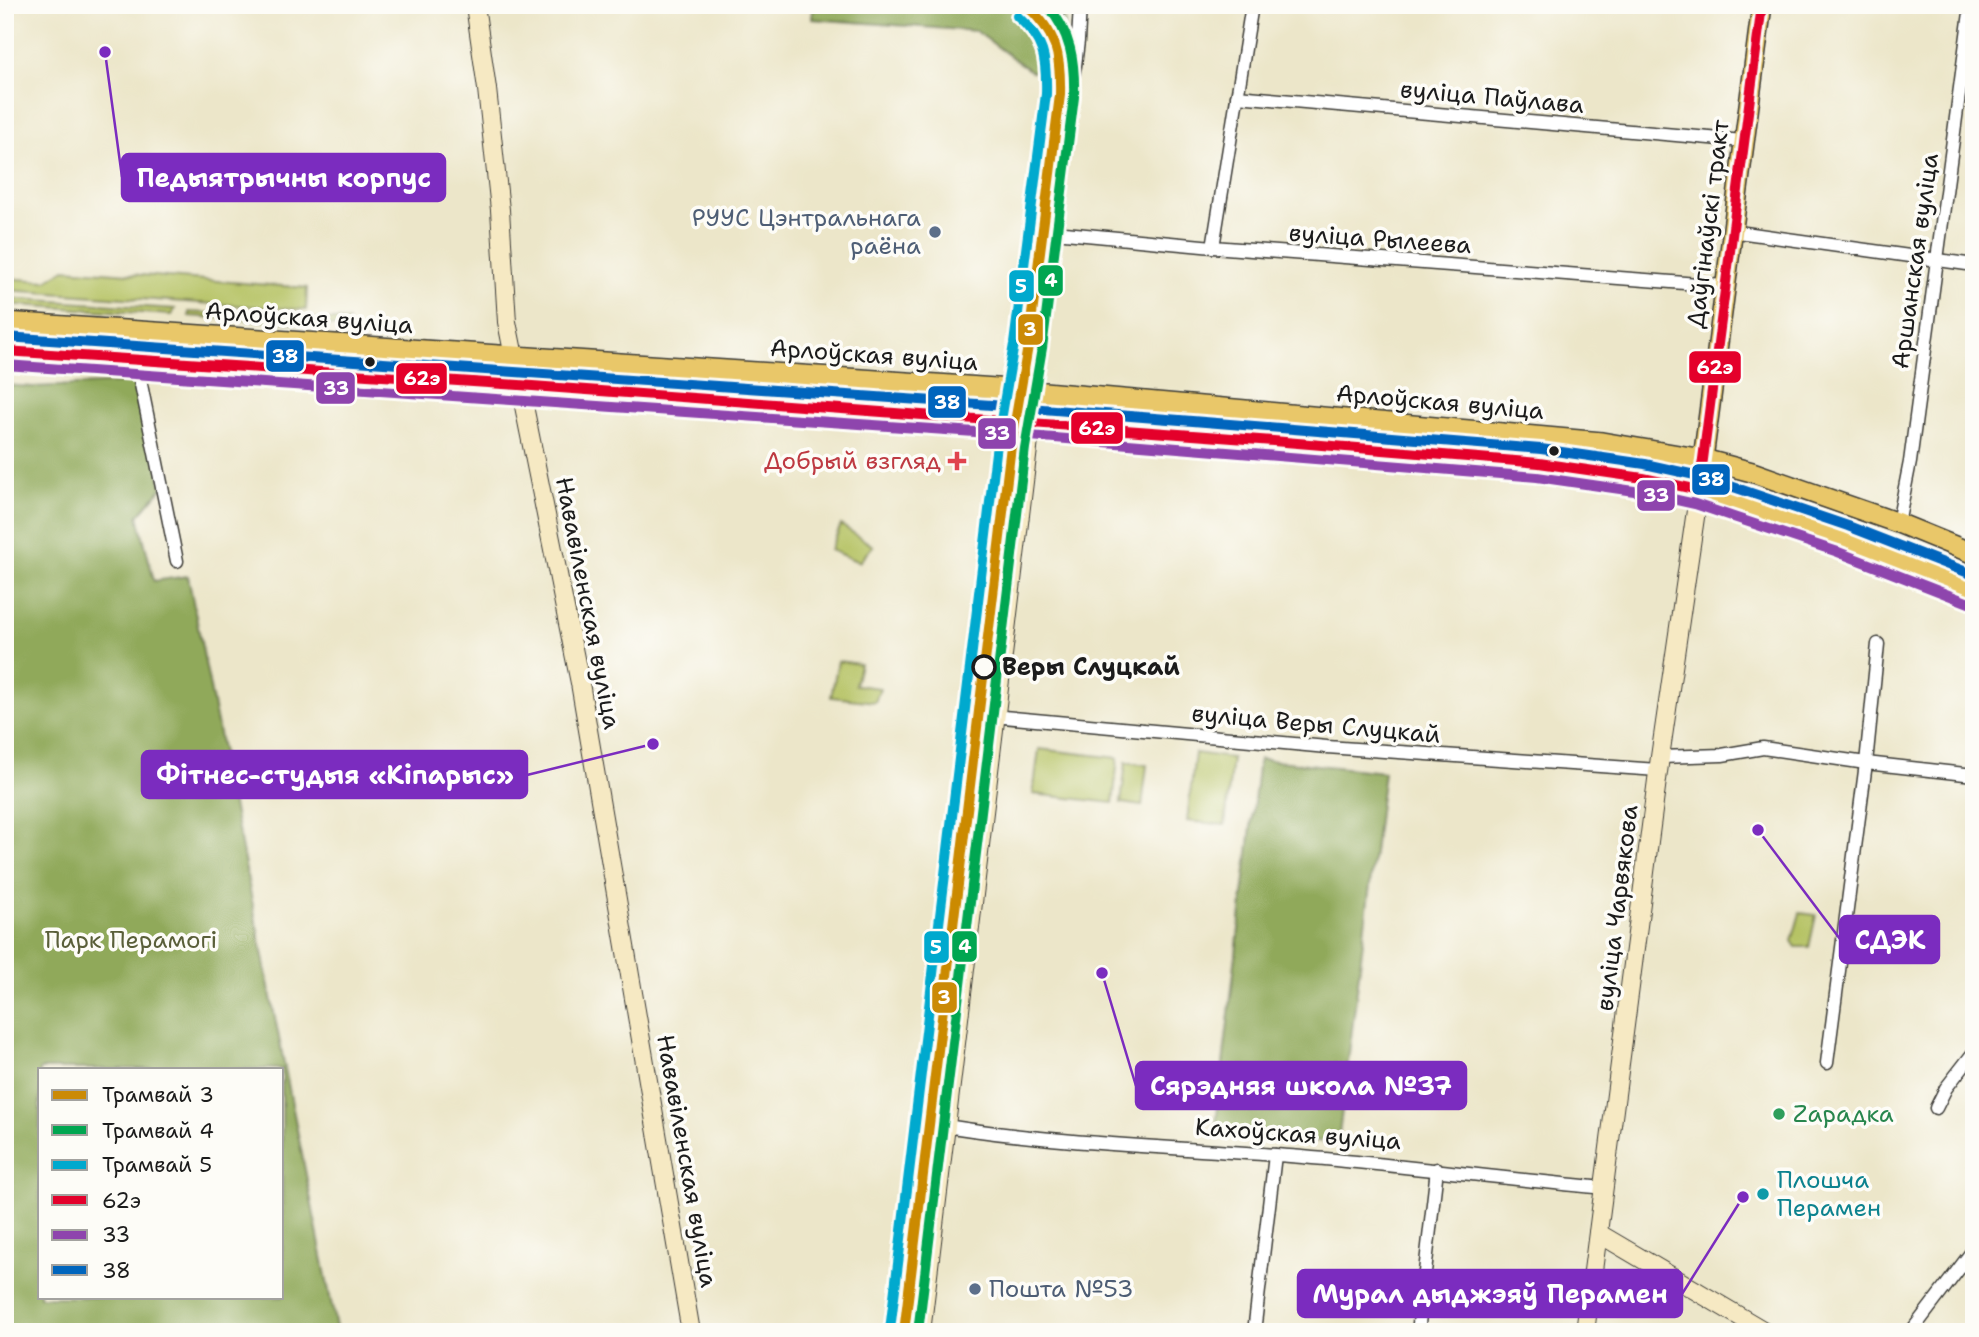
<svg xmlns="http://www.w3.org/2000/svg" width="1979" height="1337" font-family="'Shantell Sans',sans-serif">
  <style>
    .green { fill: #b6c365; stroke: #697040; stroke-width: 2 }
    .forest { fill: #90a95a; stroke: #56623b; stroke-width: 2; fill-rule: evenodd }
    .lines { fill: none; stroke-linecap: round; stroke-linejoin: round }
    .street-casing { stroke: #3b3a36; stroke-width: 15 }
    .secondary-casing { stroke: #3b3a36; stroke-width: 20 }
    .primary-casing { stroke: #3b3a36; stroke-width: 22 }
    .street { stroke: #fff; stroke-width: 12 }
    .secondary { stroke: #f6e9c3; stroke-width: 18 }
    .primary { stroke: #e9c769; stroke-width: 19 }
    .tram { stroke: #1c1c1c; stroke-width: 2 }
    .bus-1-casing { stroke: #fdfcf7; stroke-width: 16 }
    .bus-2-casing { stroke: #fdfcf7; stroke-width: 16 }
    .bus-3-casing { stroke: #fdfcf7; stroke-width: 16 }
    .bus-1 { stroke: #e4002b; stroke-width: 10 }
    .bus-2 { stroke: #8e44ad; stroke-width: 10 }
    .bus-3 { stroke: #0065bd; stroke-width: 10 }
    .tram-1-casing { stroke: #fdfcf7; stroke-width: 16 }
    .tram-2-casing { stroke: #fdfcf7; stroke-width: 16 }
    .tram-3-casing { stroke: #fdfcf7; stroke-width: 16 }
    .tram-1 { stroke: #cb8a06; stroke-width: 10 }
    .tram-2 { stroke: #00a651; stroke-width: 10 }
    .tram-3 { stroke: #00a9ce; stroke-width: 10 }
    .service-dot { fill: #5c6f8a; stroke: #fdfcf7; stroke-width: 2.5 }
    .bus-dot { fill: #1c1c1c; stroke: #fdfcf7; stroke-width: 2.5 }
    .health-dot { fill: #e0444e; stroke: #fdfcf7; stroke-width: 2.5 }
    .stop-dot { fill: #fdfcf7; stroke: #1c1c1c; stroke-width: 3.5 }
    .leisure-dot { fill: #2e9e5b; stroke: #fdfcf7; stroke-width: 2.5 }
    .culture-dot { fill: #0f9aa8; stroke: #fdfcf7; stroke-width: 2.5 }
    .labels { text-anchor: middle; stroke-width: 7; stroke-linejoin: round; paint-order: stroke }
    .street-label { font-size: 24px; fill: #1c1c1c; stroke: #fdfcf7 }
    .service-label { font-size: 24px; fill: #4e5e75; stroke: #fdfcf7; text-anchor: end }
    .health-label { font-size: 24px; fill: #be3a42; stroke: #fdfcf7; text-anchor: end }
    .stop-label { font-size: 24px; font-weight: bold; fill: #1c1c1c; stroke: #fdfcf7; text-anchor: start }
    .park-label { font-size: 24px; fill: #5a5f39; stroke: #fdfcf7 }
    .leisure-label { font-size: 24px; fill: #27864d; stroke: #fdfcf7; text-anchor: start }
    .culture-label { font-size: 24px; fill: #0d838f; stroke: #fdfcf7; text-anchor: start }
    .leader { fill: none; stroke: #7b2cbf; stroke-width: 2.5 }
    .callout-dot { fill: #7b2cbf; stroke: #fdfcf7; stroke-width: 2.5 }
    .callout { fill: #7b2cbf; stroke: #7b2cbf; stroke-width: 2.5 }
    .callout-label { font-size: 26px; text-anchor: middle; font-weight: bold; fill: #fff }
    .line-badge { stroke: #fdfcf7; stroke-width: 2.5 }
    .badge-label { font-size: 19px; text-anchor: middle; font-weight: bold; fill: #fff }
  </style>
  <rect width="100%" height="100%" fill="#fdfcf7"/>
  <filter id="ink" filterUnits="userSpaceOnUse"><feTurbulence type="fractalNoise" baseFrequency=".0143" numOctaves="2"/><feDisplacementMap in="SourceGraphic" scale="14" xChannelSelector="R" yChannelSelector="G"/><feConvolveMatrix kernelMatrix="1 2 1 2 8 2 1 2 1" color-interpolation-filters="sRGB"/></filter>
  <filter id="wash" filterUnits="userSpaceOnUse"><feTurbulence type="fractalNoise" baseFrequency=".00686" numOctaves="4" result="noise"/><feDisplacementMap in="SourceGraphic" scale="28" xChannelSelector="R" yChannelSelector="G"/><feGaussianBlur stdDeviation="1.57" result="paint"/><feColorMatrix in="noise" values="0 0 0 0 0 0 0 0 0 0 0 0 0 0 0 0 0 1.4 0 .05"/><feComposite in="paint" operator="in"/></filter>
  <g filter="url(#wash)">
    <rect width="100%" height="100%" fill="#ece6c9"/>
    <g class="green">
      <path d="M65 269 307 288 306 310 5 290V278L46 281Z"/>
      <path d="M5 298 175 309 172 315 5 304Z"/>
      <path d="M189 312 348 321V327L189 316Z"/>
      <path d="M841 525 873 546 859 562 830 550Z"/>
      <path d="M838 661 860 664 855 685 880 688 875 702 831 697Z"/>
      <path d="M1039 749 1118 758 1113 803 1033 794Z"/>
      <path d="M1195 753 1232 758 1225 825 1187 821Z"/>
      <path d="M1126 762 1147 765 1142 806 1121 803Z"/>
      <path d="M1800 913 1816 915 1809 947H1796L1792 941Z"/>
    </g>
    <g class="forest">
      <path d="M813 5H1066L1064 41 1048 66 1032 72 976 31 812 19Z"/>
      <path d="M141 382 162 488 138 516 154 581 188 576 337 1332H5V385L33 387ZM40 1069H282V1297H40Z"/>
      <path d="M1259 759 1384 772 1338 1143 1215 1132Z"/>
    </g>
  </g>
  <g filter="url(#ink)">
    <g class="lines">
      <defs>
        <g id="street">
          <path d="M1237 96 1743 141"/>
          <path d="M1033 230 1213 247 1724 286"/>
          <path d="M1731 231 1974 265"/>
          <path d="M1213 247 1252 5"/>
          <path d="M136 360 177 561"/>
          <path d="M1011 389 1045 140 1069 68"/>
          <path d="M1035 391 1078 41 1080 5"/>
          <path d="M1898 523 1910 462 1971 5"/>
          <path d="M971 714 1327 747 1658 770"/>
          <path d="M1660 757 1722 755 1763 748 1866 763 1974 775"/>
          <path d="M1827 1063 1866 763 1878 644"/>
          <path d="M1936 1108 1946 1088 1974 1052"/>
          <path d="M922 1122C1038 1143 1159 1146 1276 1155 1386 1163 1495 1178 1604 1188"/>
          <path d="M1254 1332 1275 1155"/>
          <path d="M1418 1332 1437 1169"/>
          <path d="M1911 1332 1974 1249"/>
        </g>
        <g id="secondary">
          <path d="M475 5 487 89 500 210 507 322 580 683 691 1332"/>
          <path d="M1598 1233 1766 1332"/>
          <path d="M896 1332 963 811 1001 444 1011 389"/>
          <path d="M921 1332 1035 391"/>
          <path d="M1585 1332 1660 757 1699 490"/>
        </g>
        <g id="primary">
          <path d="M5 322 1011 389 1602 442 1703 459 1752 472 1898 523 1974 554"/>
          <path d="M5 351 1005 420 1539 463 1643 478 1699 490 1843 539 1974 590"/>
          <path d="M1699 490 1762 5"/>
        </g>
      </defs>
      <use href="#street" class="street-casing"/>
      <use href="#secondary" class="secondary-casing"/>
      <use href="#primary" class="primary-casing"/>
      <use href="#street" class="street"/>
      <use href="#secondary" class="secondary"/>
      <use href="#primary" class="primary"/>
      <g class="tram">
        <path d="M1028 5 1031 9"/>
        <path d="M1062 5 1069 50"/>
      </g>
      <defs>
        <path id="bus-1" d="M5 351 519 385 1273 441 1539 463 1643 478 1699 490 1762 5"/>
        <path id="bus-2" d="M5 365 1004 434 1537 477 1641 492 1695 504 1838 552 1969 603"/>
        <path id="bus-3" d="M6 337 1006 406 1541 449 1645 464 1704 477 1848 526 1974 575"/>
      </defs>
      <use href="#bus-1" class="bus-1-casing"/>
      <use href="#bus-2" class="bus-2-casing"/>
      <use href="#bus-3" class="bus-3-casing"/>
      <use href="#bus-1" class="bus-1"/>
      <use href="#bus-2" class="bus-2"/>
      <use href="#bus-3" class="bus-3"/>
      <defs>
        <path id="tram-1" d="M904 1332 1011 446 1028 346 1060 95C1061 55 1057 33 1026 5"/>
        <path id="tram-2" d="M918 1332 1025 448 1042 348 1074 97C1075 61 1071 33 1047 5"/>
        <path id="tram-3" d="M890 1330 997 444 1014 344 1046 94C1047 58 1044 40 1017 16"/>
      </defs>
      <use href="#tram-1" class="tram-1-casing"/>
      <use href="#tram-2" class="tram-2-casing"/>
      <use href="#tram-3" class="tram-3-casing"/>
      <use href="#tram-1" class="tram-1"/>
      <use href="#tram-2" class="tram-2"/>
      <use href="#tram-3" class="tram-3"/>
    </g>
  </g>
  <g class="service-dot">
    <circle cx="935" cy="232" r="7"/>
    <circle cx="975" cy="1289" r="7"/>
  </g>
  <g class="bus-dot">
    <circle cx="370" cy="362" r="6"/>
    <circle cx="1554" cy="451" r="6"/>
  </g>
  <path class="health-dot" d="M953.5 450.5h7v7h7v7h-7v7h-7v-7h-7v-7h7z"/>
  <circle class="stop-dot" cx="984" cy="667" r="11"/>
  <circle class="leisure-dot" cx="1779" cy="1114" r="7"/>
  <circle class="culture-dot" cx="1763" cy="1194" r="7"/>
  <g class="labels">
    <g class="street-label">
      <text transform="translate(1492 97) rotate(5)" y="8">вуліца Паўлава</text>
      <text transform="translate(1708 224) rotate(-83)" y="8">Даўгінаўскі тракт</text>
      <text transform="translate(1380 239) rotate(4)" y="8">вуліца Рылеева</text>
      <text transform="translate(1915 261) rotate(-82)" y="8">Аршанская вуліца</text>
      <text transform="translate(309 318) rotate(4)" y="8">Арлоўская вуліца</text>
      <text transform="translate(874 355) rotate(4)" y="8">Арлоўская вуліца</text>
      <text transform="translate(1440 402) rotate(5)" y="8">Арлоўская вуліца</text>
      <text transform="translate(588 603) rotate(79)" y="8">Нававіленская вуліца</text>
      <text transform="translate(1316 724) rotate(5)" y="8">вуліца Веры Слуцкай</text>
      <text transform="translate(1617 908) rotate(-83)" y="8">вуліца Чарвякова</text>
      <text transform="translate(1298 1134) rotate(4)" y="8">Кахоўская вуліца</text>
      <text transform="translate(687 1161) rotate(80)" y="8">Нававіленская вуліца</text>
    </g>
    <g class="service-label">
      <text x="921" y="226">РУУС Цэнтральнага<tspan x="921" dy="28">раёна</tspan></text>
      <text x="989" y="1297" text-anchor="start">Пошта №53</text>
    </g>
    <g class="health-label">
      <text x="941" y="469">Добрый взгляд</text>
    </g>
    <g class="stop-label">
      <text x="1002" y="675">Веры Слуцкай</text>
    </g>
    <g class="park-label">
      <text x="131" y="948">Парк Перамогі</text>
    </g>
    <g class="leisure-label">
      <text x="1793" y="1122">Zарадка</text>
    </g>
    <g class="culture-label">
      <text x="1777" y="1188">Плошча<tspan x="1777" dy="28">Перамен</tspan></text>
    </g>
  </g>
  <path class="leader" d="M105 52L122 177M653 744L527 775M1758 830L1840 939M1102 973L1136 1086M1743 1197L1682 1294"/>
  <g class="callout-dot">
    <circle cx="105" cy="52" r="7"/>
    <circle cx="653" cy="744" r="7"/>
    <circle cx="1758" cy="830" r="7"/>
    <circle cx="1102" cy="973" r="7"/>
    <circle cx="1743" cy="1197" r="7"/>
  </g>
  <g class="callout">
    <rect x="122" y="154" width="323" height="47" rx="7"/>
    <rect x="142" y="751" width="385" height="47" rx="7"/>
    <rect x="1840" y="916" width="99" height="47" rx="7"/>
    <rect x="1136" y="1062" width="330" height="47" rx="7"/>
    <rect x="1298" y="1270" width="384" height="47" rx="7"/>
  </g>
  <g class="callout-label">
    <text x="284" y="187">Педыятрычны корпус</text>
    <text x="335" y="784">Фітнес-студыя «Кіпарыс»</text>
    <text x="1890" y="949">СДЭК</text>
    <text x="1301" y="1095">Сярэдняя школа №37</text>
    <text x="1490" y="1303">Мурал дыджэяў Перамен</text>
  </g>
  <g class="line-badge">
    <rect x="1037" y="264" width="27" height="33" rx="7" fill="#00a651"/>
    <rect x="1008" y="269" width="27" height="34" rx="7" fill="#00a9ce"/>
    <rect x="1017" y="313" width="27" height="33" rx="7" fill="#cb8a06"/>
    <rect x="265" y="339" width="40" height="34" rx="7" fill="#0065bd"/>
    <rect x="1688" y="350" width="54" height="34" rx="7" fill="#e4002b"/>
    <rect x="395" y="362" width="53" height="33" rx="7" fill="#e4002b"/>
    <rect x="315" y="371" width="41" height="34" rx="7" fill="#8e44ad"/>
    <rect x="927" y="385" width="40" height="34" rx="7" fill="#0065bd"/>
    <rect x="1070" y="411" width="54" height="34" rx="7" fill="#e4002b"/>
    <rect x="977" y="417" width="40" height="33" rx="7" fill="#8e44ad"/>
    <rect x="1691" y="463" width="40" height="33" rx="7" fill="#0065bd"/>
    <rect x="1636" y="479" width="40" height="33" rx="7" fill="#8e44ad"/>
    <rect x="951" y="930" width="27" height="33" rx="7" fill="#00a651"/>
    <rect x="923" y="930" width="27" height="34" rx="7" fill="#00a9ce"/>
    <rect x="931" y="981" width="27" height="33" rx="7" fill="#cb8a06"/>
  </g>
  <g class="badge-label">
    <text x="1051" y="287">4</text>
    <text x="1021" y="293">5</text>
    <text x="1030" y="336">3</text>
    <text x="285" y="363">38</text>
    <text x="1715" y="374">62э</text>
    <text x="422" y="385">62э</text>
    <text x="336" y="395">33</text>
    <text x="947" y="409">38</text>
    <text x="1097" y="435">62э</text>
    <text x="997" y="440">33</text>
    <text x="1711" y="486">38</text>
    <text x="1656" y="502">33</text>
    <text x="965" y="953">4</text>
    <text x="936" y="954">5</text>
    <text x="944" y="1004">3</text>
  </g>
  <rect width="1979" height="1337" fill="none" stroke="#fdfcf7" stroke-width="28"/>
  <rect x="38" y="1068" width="245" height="231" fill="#fdfcf7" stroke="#a3a29f" stroke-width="2"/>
  <rect x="52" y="1090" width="35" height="10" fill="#cb8a06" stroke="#a3a29f" stroke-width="2"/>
  <text x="102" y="1102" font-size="21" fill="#1c1c1c">Трамвай 3</text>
  <rect x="52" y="1125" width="35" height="10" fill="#00a651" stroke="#a3a29f" stroke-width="2"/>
  <text x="102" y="1138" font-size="21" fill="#1c1c1c">Трамвай 4</text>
  <rect x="52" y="1160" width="35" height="10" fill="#00a9ce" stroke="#a3a29f" stroke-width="2"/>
  <text x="102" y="1172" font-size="21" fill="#1c1c1c">Трамвай 5</text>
  <rect x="52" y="1195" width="35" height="10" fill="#e4002b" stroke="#a3a29f" stroke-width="2"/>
  <text x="102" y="1208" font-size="21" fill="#1c1c1c">62э</text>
  <rect x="52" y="1230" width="35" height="10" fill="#8e44ad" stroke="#a3a29f" stroke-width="2"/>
  <text x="102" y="1242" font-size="21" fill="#1c1c1c">33</text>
  <rect x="52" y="1265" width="35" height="10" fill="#0065bd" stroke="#a3a29f" stroke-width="2"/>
  <text x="102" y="1278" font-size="21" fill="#1c1c1c">38</text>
</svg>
